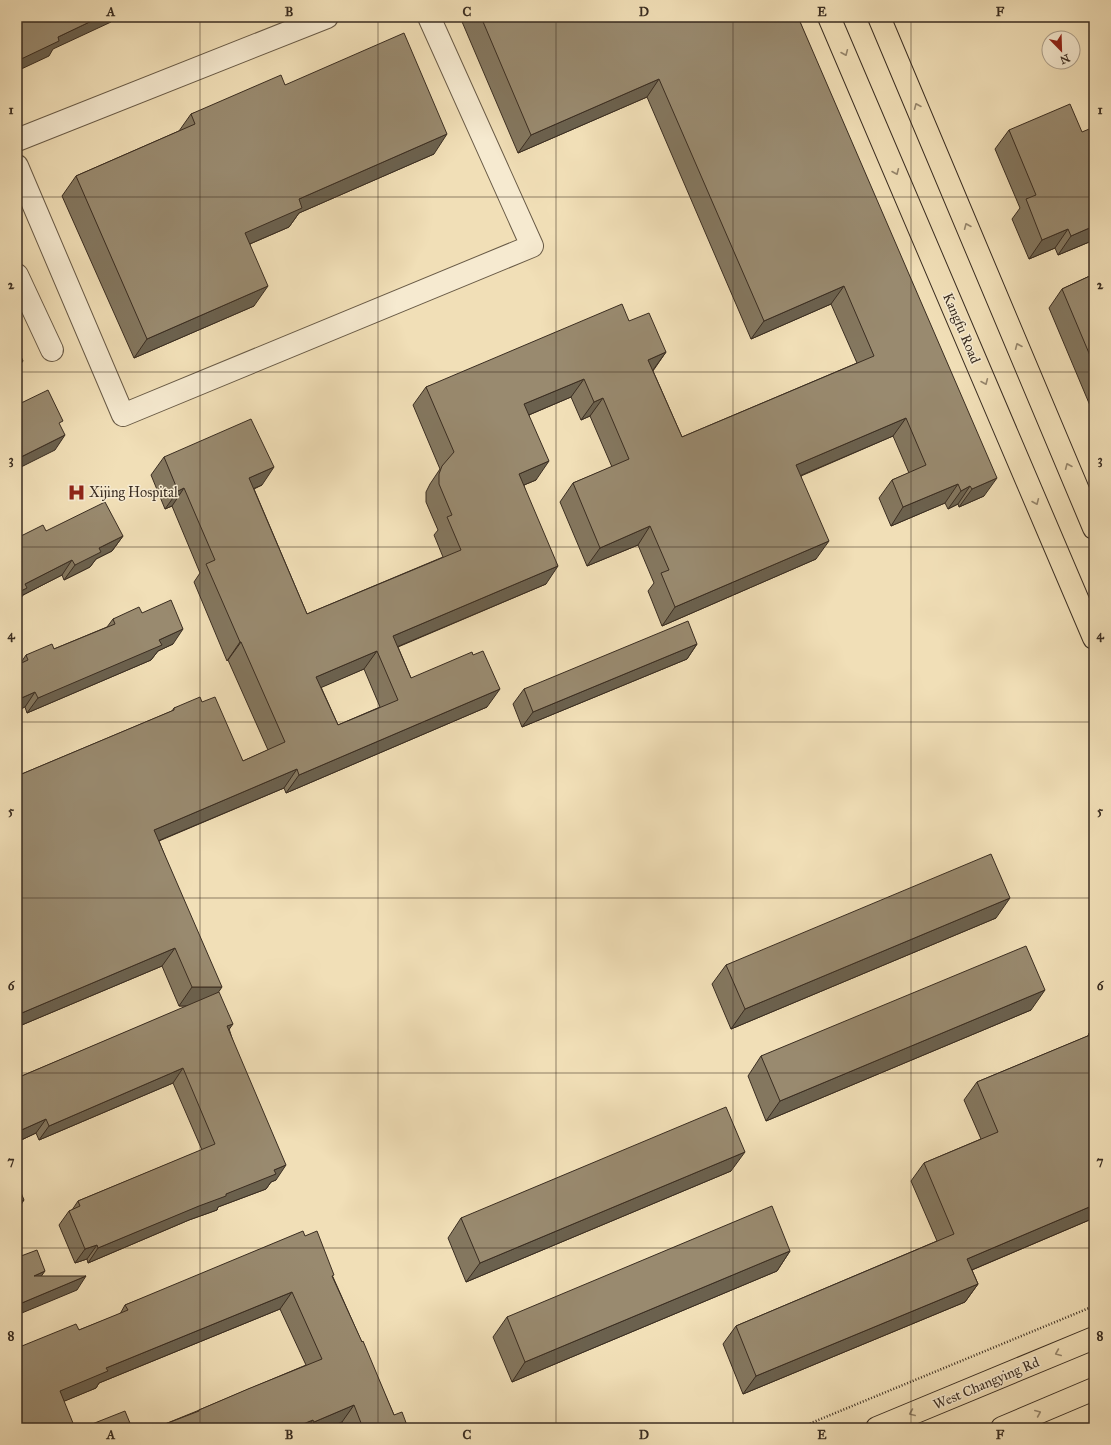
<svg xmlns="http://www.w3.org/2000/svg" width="1111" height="1445" font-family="'IM FELL Great Primer',serif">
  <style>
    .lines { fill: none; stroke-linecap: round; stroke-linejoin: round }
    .minor-casing { stroke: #685a46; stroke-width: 24 }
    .major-casing { stroke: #3a2d21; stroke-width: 24 }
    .path { stroke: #3a2d21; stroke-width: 2.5; stroke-dasharray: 1 2; stroke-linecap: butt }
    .minor { stroke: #f6ead0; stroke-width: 22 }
    .major { stroke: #f1dfb7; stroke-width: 22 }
    .wall { fill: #84775f; stroke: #3a2d21; fill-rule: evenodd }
    .shaded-wall { fill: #6b614e; stroke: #3a2d21 }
    .building { fill: #998a6f; stroke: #3a2d21; fill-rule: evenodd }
    .oneway { stroke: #96866c }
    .grid { fill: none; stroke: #3a2d21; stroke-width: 1; stroke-opacity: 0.55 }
    .labels { text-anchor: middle; stroke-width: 3; stroke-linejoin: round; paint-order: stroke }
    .street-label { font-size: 14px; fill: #3a2d21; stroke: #f6ead0 }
    .poi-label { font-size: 14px; fill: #3a2d21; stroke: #f6ead0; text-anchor: start }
    .neatline { fill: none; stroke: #3a2d21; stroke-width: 1.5 }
    .grid-label { font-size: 13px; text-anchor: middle; font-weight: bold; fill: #3a2d21 }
  </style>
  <rect width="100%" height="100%" fill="#f1dfb7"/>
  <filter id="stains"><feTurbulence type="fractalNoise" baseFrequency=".005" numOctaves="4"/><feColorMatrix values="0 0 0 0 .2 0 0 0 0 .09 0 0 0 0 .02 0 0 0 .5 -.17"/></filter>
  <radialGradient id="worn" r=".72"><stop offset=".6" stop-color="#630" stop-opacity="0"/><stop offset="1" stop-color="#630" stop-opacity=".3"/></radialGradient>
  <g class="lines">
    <defs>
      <g id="minor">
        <path d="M17 140 327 17"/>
        <path d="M17 166 123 415 532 246 429 17"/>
        <path d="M17 275 52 350"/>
      </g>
      <g id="major">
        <path d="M829 17 1094 638"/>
        <path d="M879 17 1094 528"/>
        <path d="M877 1428 1094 1338"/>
        <path d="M1002 1428 1094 1389"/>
      </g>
    </defs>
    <use href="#minor" class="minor-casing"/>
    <use href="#major" class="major-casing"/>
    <path class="path" d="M799 1428 1094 1306"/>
    <use href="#minor" class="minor"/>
    <use href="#major" class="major"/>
  </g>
  <g class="wall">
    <path d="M460 17H798L984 496 959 507 958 504 948 509 945 503 891 526 879 498 892 480 909 473 893 436 801 476 816 559 662 626 648 591 654 583 638 545 587 566 560 502 573 483 612 467 590 416 581 420 571 397 529 415 536 480 524 485 546 584 398 647 411 678 487 707 286 793 284 788 159 841 218 993 276 1180 271 1182 266 1189 218 1207 217 1210 189 1220 88 1263 87 1259 75 1263 59 1225 69 1211 72 1210 78 1201 202 1150 173 1083 39 1140 36 1133 17 1142V1078L188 1006H179L162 966 17 1027V776L172 711 174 708 202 702 243 761 268 750 228 660 227 661 194 582 200 573 172 506 165 509 151 475 164 457 262 485 254 489 307 614 443 557 434 535 438 530 426 502V492L430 484 440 469 413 405 426 387 629 321 666 352 653 371 682 437 857 363 831 304 751 339 647 97 518 153ZM364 669 380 707 338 725 321 687Z"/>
    <path d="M285 85 434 154 299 213 289 227 250 244 254 306 134 358 62 196 76 176 179 131 191 114Z"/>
    <path d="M1009 130 1094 240 1058 255 1055 248 1029 259 1012 219 1020 208 995 149Z"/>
    <path d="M1094 274V415L1049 308 1062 289Z"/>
    <path d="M46 531 123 536 112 551 96 559 90 567 64 580 62 575 23 595 17 603V538Z"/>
    <path d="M142 613 173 644 158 651 151 660 27 713 25 707 20 664 26 655 54 649 107 627 113 619Z"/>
    <path d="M697 644 687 659 522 727 513 704 524 689Z"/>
    <path d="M996 918 731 1029 712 984 726 965Z"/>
    <path d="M1031 1010 766 1121 748 1076 761 1056Z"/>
    <path d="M1094 1031V1218L972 1270 978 1284 965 1302 743 1394 723 1344 736 1326 937 1241 911 1181 924 1163 981 1139 964 1100 977 1082 1088 1036 1089 1033Z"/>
    <path d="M731 1171 466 1282 448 1238 461 1218Z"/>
    <path d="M305 1236 333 1277 394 1415 408 1428H345L342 1422 327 1428H155L197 1411 199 1410 306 1365 280 1309 99 1383 96 1388 64 1401 17 1428 79 1330 120 1314 125 1305Z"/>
    <path d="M790 1251 777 1271 512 1382 493 1337 507 1317Z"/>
  </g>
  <g class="shaded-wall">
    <path d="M100 17H115L111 22 53 49 49 56 17 71V61L58 37Z"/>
    <path d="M659 79 647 97 518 153 531 135Z"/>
    <path d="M447 134 434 154 299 213 289 227 231 252 245 233 299 199Z"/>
    <path d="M1094 226V240L1058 255 1071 236Z"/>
    <path d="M1068 229 1055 248 1029 259 1042 240Z"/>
    <path d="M268 286 254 306 134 358 147 339Z"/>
    <path d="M844 286 831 304 751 339 764 321Z"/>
    <path d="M666 352 653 370 635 378 648 360Z"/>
    <path d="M23 361 17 369V363Z"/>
    <path d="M584 379 571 397 512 422 524 404Z"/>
    <path d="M603 398 590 416 581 420 594 402Z"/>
    <path d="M906 418 893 436 783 483 796 465Z"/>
    <path d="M65 435 55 450 17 469V459Z"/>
    <path d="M549 461 536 480 507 492 519 474Z"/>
    <path d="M274 467 262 485 236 496 249 478Z"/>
    <path d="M997 478 984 496 959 507 972 489Z"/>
    <path d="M958 484 945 503 891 526 903 507Z"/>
    <path d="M970 486 958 504 948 509 961 491Z"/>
    <path d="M184 488 172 506 165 509 178 491Z"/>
    <path d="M650 526 638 545 587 566 600 548Z"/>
    <path d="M123 536 112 551 96 559 90 567 64 580 75 565 99 548Z"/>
    <path d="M829 541 816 559 662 626 675 607Z"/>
    <path d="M72 560 62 575 23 595 17 603V593L25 584Z"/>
    <path d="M558 566 546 584 380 654 393 636Z"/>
    <path d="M183 629 173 644 158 651 151 660 27 713 38 698 159 640Z"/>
    <path d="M240 642H241L228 660 227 661Z"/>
    <path d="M697 644 687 659 522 727 533 712Z"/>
    <path d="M377 651 364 669 304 695 316 677Z"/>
    <path d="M500 689 487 707 286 793 299 775Z"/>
    <path d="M35 692 25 707 17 711V700Z"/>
    <path d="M297 769 284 788 141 848 154 830Z"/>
    <path d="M1010 898 996 918 731 1029 745 1009Z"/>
    <path d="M175 948 162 966 17 1027V1015Z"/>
    <path d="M192 987H222L209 1006H179Z"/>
    <path d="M1045 990 1031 1010 766 1121 780 1101Z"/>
    <path d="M233 1024 223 1038 227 1026Z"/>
    <path d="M183 1068 173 1083 39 1140 49 1126Z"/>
    <path d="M46 1119 36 1133 17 1142V1132Z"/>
    <path d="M745 1152 731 1171 466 1282 480 1263Z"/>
    <path d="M286 1165 276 1180 271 1182 266 1189 218 1207 217 1210 189 1220 88 1263 98 1248 226 1194 274 1170Z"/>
    <path d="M24 1200 17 1211V1203Z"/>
    <path d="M1094 1205V1218L955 1277 967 1259Z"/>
    <path d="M97 1245 87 1259 75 1263 85 1249Z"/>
    <path d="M790 1251 777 1271 512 1382 525 1362Z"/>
    <path d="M45 1271 35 1285 34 1276Z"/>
    <path d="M86 1276 77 1290 17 1315V1305Z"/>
    <path d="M978 1284 965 1302 743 1394 756 1376Z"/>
    <path d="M292 1292 280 1309 99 1383 96 1388 48 1408 60 1391 106 1368Z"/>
    <path d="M354 1405 342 1422 327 1428H309L314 1422Z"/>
    <path d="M313 1420 307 1428H293Z"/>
  </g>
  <g class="building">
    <path d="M17 17H100L58 37 59 41 17 61Z"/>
    <path d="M481 17H798L997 478 972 489 970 486 961 491 958 484 903 507 892 480 926 465 906 418 796 465 829 541 675 607 661 573 669 570 650 526 600 548 573 483 629 459 603 398 594 402 584 379 524 404 549 461 519 474 558 566 393 636 411 678 472 652 473 655 483 651 500 689 299 775 297 769 154 830 222 987H192L175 948 17 1015V776L174 710V708L200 697 202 702 215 697 243 761 285 742 241 642H240L206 564 215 560 184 488 178 491 164 457 251 419 274 467 249 478 307 614 461 550 447 517 452 515 439 484V474L442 466 454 452 426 387 622 304 629 321 649 313 666 352 648 360 682 437 874 356 844 286 764 321 659 79 531 135ZM377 651 398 700 338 725 316 677Z"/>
    <path d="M404 33 447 134 299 199 302 208 245 233 268 286 147 339 76 176 195 124 191 114 281 75 285 85Z"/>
    <path d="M1070 104 1082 132 1094 127V226L1071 236 1068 229 1042 240 1026 199 1036 195 1009 130Z"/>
    <path d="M1094 274V365L1062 289Z"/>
    <path d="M17 347 23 361 17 363Z"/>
    <path d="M48 390 63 421 59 423 65 435 17 459V405Z"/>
    <path d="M105 502 123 536 99 548 101 552 75 565 72 560 25 584 27 588 17 593V544L19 543 17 540V538L43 525 46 531Z"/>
    <path d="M171 600 183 629 159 640 162 645 38 698 35 692 17 700V665L28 660 26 655 52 644 54 649 115 624 113 619 139 607 142 613Z"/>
    <path d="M688 621 697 644 533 712 524 689Z"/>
    <path d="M991 854 1010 898 745 1009 726 965Z"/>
    <path d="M1026 946 1045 990 780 1101 761 1056Z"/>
    <path d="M219 992 233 1024 227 1026 286 1165 274 1170 276 1174 226 1194V1196L199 1206 98 1248 97 1245 85 1249 69 1211 80 1206 78 1201 215 1144 183 1068 49 1126 46 1119 17 1132V1078Z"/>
    <path d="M1094 1031V1205L967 1259 978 1284 756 1376 736 1326 954 1234 924 1163 998 1132 977 1082 1090 1035 1089 1033Z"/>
    <path d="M726 1107 745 1152 480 1263 461 1218Z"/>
    <path d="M17 1183 24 1200 17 1203Z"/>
    <path d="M772 1206 790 1251 525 1362 507 1317Z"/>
    <path d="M303 1231 305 1236 317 1231 334 1275 332 1276 362 1342 363 1341 394 1415 402 1412 408 1428H363L354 1405 314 1422 313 1420 293 1428H155L199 1411V1410L248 1389 322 1359 292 1292 106 1368 108 1371 60 1391 75 1428H17V1348L76 1324 79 1330 128 1310 125 1305Z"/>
    <path d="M17 1246 21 1256 37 1250 45 1271 34 1276H86L17 1305Z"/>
    <path d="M125 1411 132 1428H82Z"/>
  </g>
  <defs><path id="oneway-chevron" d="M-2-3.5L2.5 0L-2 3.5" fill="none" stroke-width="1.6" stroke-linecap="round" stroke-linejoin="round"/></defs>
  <g class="oneway">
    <use href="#oneway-chevron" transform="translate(845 53) rotate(67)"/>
    <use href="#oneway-chevron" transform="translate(917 106) rotate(-113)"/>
    <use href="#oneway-chevron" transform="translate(896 172) rotate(67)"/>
    <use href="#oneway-chevron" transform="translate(967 226) rotate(-113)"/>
    <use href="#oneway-chevron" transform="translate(1018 346) rotate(-113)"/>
    <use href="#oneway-chevron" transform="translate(985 382) rotate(67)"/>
    <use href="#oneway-chevron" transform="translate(1068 466) rotate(-113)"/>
    <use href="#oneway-chevron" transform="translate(1036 502) rotate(67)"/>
    <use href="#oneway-chevron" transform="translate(1058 1353) rotate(157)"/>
    <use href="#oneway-chevron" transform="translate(912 1413) rotate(157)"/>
    <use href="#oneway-chevron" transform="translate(1038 1413) rotate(-23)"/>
  </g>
  <path class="grid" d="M200 17V1428M378 17V1428M556 17V1428M733 17V1428M911 17V1428M17 197H1094M17 372H1094M17 547H1094M17 722H1094M17 898H1094M17 1073H1094M17 1248H1094"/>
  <defs>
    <symbol id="hospital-bare" viewBox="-9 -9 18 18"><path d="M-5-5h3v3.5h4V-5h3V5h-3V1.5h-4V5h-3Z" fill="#8f2418" stroke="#f6ead0" stroke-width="2.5" paint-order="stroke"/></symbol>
  </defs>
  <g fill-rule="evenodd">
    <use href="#hospital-bare" x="64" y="480" width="25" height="25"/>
  </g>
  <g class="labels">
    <g class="street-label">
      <text transform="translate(962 328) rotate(67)" y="5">Kangfu Road</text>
      <text transform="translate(986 1383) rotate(-23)" y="5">West Changying Rd</text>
    </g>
    <g class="poi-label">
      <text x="89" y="497">Xijing Hospital</text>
    </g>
  </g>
  <rect width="1111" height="1445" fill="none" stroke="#f1dfb7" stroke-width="44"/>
  <g transform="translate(1061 50) rotate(157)"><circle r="19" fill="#f6ead0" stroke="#ab9e8a"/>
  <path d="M0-3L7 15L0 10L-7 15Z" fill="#8f2418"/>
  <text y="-6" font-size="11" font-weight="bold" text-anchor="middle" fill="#3a2d21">N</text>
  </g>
  <rect x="22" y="22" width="1067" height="1401" class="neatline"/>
  <g class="grid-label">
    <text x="111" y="16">A</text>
    <text x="289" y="16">B</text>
    <text x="467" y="16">C</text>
    <text x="644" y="16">D</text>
    <text x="822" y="16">E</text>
    <text x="1000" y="16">F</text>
    <text x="11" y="114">1</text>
    <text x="1100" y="114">1</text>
    <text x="11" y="289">2</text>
    <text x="1100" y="289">2</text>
    <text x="11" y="464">3</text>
    <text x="1100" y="464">3</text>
    <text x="11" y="639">4</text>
    <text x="1100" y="639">4</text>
    <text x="11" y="815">5</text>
    <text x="1100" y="815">5</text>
    <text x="11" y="990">6</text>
    <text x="1100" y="990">6</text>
    <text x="11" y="1165">7</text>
    <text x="1100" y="1165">7</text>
    <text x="11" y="1340">8</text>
    <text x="1100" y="1340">8</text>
    <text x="111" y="1439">A</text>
    <text x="289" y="1439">B</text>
    <text x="467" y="1439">C</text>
    <text x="644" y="1439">D</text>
    <text x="822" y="1439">E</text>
    <text x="1000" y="1439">F</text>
  </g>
  <rect width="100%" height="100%" filter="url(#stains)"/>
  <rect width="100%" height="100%" fill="url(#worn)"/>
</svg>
